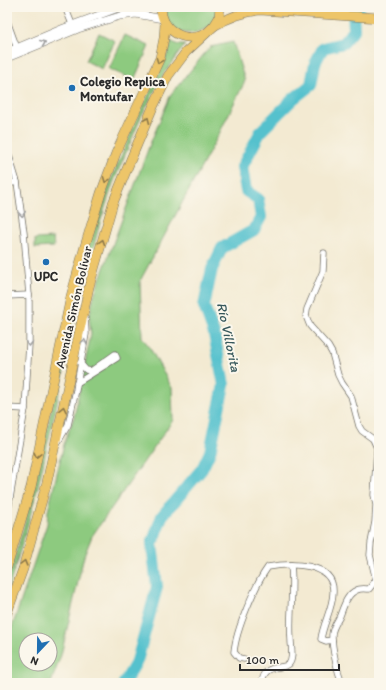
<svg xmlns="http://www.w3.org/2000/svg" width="386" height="690" font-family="Itim,sans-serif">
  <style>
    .green { fill: #8dca7f; stroke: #5c7a55; fill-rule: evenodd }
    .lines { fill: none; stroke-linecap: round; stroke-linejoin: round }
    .stream { stroke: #54c1cd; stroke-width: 2 }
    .river { stroke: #54c1cd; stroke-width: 12 }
    .minor-casing { stroke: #716e65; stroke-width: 7 }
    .tertiary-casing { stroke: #716e65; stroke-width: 8 }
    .primary-casing { stroke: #716e65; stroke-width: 10 }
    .trunk-casing { stroke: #716e65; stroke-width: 10 }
    .minor { stroke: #fff; stroke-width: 5.5 }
    .tertiary { stroke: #fff; stroke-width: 7 }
    .primary { stroke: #edc569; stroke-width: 9 }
    .trunk { stroke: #edc569; stroke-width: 9 }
    .oneway { stroke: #a0a0a0 }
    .oneway2 { stroke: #8c784a }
    .poi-dot { fill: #1f6fb2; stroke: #fbf7ec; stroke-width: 1.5 }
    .labels { text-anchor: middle; stroke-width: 4; stroke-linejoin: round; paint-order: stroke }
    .poi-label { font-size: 13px; font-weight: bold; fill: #2b2b2b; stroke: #fbf7ec; text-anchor: start }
    .street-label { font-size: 13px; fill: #2b2b2b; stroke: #fbf7ec }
    .water-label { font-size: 14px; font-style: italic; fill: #37585c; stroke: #fbf7ec }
  </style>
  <rect width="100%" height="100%" fill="#fbf7ec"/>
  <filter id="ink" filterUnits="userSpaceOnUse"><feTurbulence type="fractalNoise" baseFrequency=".025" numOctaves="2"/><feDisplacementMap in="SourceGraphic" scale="8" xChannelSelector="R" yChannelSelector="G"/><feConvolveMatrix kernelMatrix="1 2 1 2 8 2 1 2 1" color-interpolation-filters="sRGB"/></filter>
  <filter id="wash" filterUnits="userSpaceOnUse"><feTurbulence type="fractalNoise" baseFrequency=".012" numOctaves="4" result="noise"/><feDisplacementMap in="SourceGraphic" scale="16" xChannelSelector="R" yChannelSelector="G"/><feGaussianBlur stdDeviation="0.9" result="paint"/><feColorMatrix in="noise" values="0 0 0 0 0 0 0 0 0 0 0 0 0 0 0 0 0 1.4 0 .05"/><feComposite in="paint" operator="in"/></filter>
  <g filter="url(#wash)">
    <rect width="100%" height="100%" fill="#f3ead2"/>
    <g class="green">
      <path d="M164 7H218C217 11 217 16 215 19 207 34 181 39 170 24 167 20 166 12 164 7Z"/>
      <path d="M99 33 115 41 102 69 86 61Z"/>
      <path d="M125 35 149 46 134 80 109 69Z"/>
      <path d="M171 41 178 45H185L164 73 141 117 113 183 99 226 84 284 38 486 26 531 7 593V581L23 529 35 484 73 311 90 243 110 182 138 116 160 72 170 47Z"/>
      <path d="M233 42 245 81 218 136 140 281 142 337 150 348 172 388 173 420 92 536 84 556 61 655 51 683H7V642L47 524 48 511 64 444 74 417 91 334 89 317 94 295 150 144 171 94 210 47ZM26 640H50V664H26Z"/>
      <path d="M53 238 54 247 35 248V239Z"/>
    </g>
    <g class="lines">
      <path class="stream" d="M353 9 355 7"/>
      <path class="river" d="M124 683 137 661 157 587 152 544 162 516 202 469 210 452 224 385 214 334 204 306 212 269 222 248 254 230 261 217 258 199 246 191 242 167 261 131 293 99 311 85 315 63 323 48 343 43 354 30 353 9 359 7"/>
    </g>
  </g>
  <g filter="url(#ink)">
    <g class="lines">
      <defs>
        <g id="minor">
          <path d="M65 7 74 29"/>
          <path d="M7 21 18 51"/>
          <path d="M7 149 17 182 24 233 29 295V344L25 409 7 516"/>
          <path d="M7 184 17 182"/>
          <path d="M324 253 323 271 307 309 306 316 310 326 328 346 332 353 338 375 342 383 351 396 359 426 362 431 373 439 377 448 374 495 376 505 375 522 371 543 370 555 376 580 369 589C366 589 360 588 357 590 346 594 343 609 339 618 336 623 332 629 332 635 332 649 337 670 342 683"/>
          <path d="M7 296 29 295"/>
          <path d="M77 383 117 358 115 354 91 371 86 370 80 363"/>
          <path d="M7 408 25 409"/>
          <path d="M58 442 68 425 76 390 86 334 85 318"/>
          <path d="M244 659 239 658 234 652C236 630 255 585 268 567 289 563 335 561 333 593 333 607 323 624 321 639L326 641 332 640"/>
          <path d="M262 683C264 662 283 670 289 664 294 658 291 647 291 640 289 615 294 590 291 565"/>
        </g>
        <g id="tertiary">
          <path d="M7 52 64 28 121 7"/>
          <path d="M7 58 78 29 120 16 136 14 163 19"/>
        </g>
        <path id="primary" d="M214 26C229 17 243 12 260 10L379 18"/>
        <g id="trunk">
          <path d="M161 7C161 30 184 44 205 34"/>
          <path d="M7 567 31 487 71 296 85 246 101 193 116 153 160 58 164 38 165 23"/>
          <path d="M7 613 23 569 47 482 89 287 113 203 131 159 153 107 168 76 186 52 214 26 219 18 220 7"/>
        </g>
      </defs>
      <use href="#minor" class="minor-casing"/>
      <use href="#tertiary" class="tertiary-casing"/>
      <use href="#primary" class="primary-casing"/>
      <use href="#trunk" class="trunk-casing"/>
      <use href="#minor" class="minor"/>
      <use href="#tertiary" class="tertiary"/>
      <use href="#primary" class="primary"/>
      <use href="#trunk" class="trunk"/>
    </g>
    <defs><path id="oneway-chevron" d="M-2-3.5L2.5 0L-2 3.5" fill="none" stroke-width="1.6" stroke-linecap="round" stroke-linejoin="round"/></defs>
    <g class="oneway">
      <use href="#oneway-chevron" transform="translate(43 43) rotate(-23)"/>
      <use href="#oneway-chevron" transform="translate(22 214) rotate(82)"/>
      <use href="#oneway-chevron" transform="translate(84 342) rotate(-78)"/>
      <use href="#oneway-chevron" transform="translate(29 344) rotate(92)"/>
    </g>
    <g class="oneway2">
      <use href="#oneway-chevron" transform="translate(159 61) rotate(111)"/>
      <use href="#oneway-chevron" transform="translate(147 120) rotate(-67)"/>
      <use href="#oneway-chevron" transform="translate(106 180) rotate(111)"/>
      <use href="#oneway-chevron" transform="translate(102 242) rotate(-73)"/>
      <use href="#oneway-chevron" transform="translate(63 409) rotate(-78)"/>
      <use href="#oneway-chevron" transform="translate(37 455) rotate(102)"/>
      <use href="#oneway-chevron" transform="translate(24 563) rotate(-75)"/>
    </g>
  </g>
  <g class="poi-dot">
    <circle cx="72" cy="88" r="4"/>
    <circle cx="46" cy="262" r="4"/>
  </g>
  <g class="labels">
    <g class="poi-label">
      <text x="80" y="86">Colegio Replica<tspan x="80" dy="15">Montufar</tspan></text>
      <text x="46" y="281" text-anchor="middle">UPC</text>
    </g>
    <g class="street-label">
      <text transform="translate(73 307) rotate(-77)" y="5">Avenida Simón Bolívar</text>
    </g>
    <g class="water-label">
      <text transform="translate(229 337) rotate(78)" y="5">Río Villorita</text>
    </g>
  </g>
  <rect width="386" height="690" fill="none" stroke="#fbf7ec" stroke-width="24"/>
  <g transform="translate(38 652) rotate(202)"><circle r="19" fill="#fbf7ec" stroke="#a8a59f"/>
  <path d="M0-3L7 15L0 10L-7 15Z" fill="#1f6fb2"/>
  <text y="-6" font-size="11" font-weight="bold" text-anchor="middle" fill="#2b2b2b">N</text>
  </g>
  <path d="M240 664v6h99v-6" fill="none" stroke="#2b2b2b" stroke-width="2"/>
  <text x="246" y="664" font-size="12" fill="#2b2b2b" stroke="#fbf7ec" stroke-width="3" paint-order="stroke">100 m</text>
</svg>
